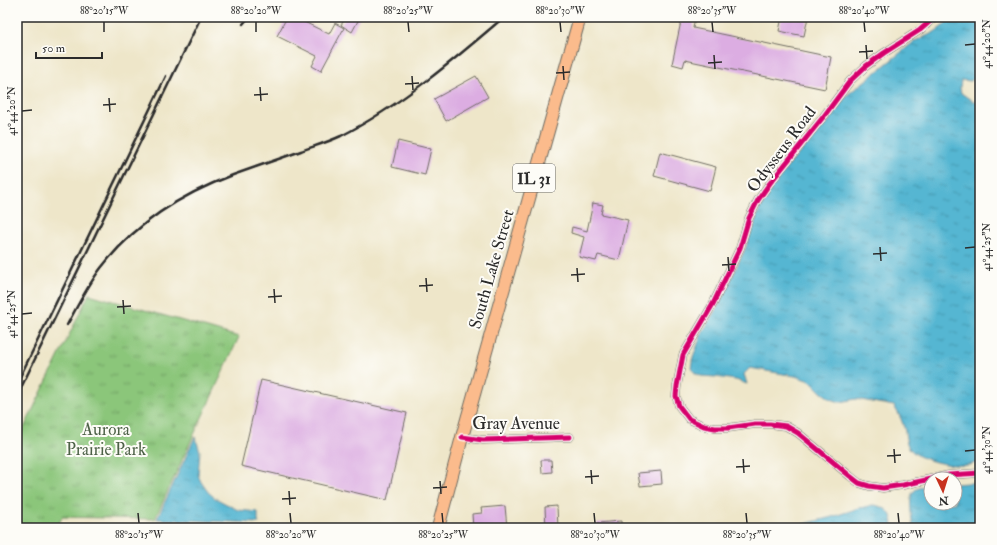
<svg xmlns="http://www.w3.org/2000/svg" width="997" height="545" font-family="'IM FELL Double Pica',serif">
  <style>
    .park { fill: url(#park-tufts); stroke: #5b7852 }
    .water { fill: url(#water-ripples); stroke: #40707e }
    .building { fill: #dcade2 }
    .lines { fill: none; stroke-linecap: round; stroke-linejoin: round }
    .street-casing { stroke: #6f6c62; stroke-width: 9 }
    .primary-casing { stroke: #6f6c62; stroke-width: 14 }
    .street { stroke: #fff; stroke-width: 7 }
    .primary { stroke: #fbbb8c; stroke-width: 12 }
    .rail { stroke: #2b2b2b; stroke-width: 2.5 }
    .cycleway-casing { stroke: #fdfcf7; stroke-width: 8 }
    .cycleway { stroke: #d6006c; stroke-width: 5 }
    .ticks { fill: none; stroke: #2b2b2b; stroke-width: 1.5 }
    .labels { text-anchor: middle; stroke-width: 4; stroke-linejoin: round; paint-order: stroke }
    .shield { fill: #fdfcf7; stroke: #6a6a68; stroke-width: 1 }
    .shield-label { font-size: 16px; font-weight: bold; fill: #2b2b2b }
    .street-label { font-size: 17px; fill: #2b2b2b; stroke: #fdfcf7 }
    .park-label { font-size: 17px; fill: #4d6147; stroke: #fdfcf7 }
    .neatline { fill: none; stroke: #2b2b2b; stroke-width: 1.5 }
    .ticks-label { font-size: 10px; text-anchor: middle; fill: #2b2b2b }
  </style>
  <defs>
    <pattern id="park-tufts" width="24" height="20" patternUnits="userSpaceOnUse"><rect width="24" height="20" fill="#8bc67a"/><path d="M3 7l-1-3M5 7V3M7 7l1-3M15 17l-1-3M17 17v-4M19 17l1-3" fill="none" stroke="#72a164"/></pattern>
    <pattern id="water-ripples" width="26" height="14" patternUnits="userSpaceOnUse"><rect width="26" height="14" fill="#54b6d2"/><path d="M2 4q2-2 4 0t4 0M15 11q2-2 4 0t4 0" fill="none" stroke="#4694ab"/></pattern>
  </defs>
  <rect width="100%" height="100%" fill="#fdfcf7"/>
  <filter id="ink" filterUnits="userSpaceOnUse"><feTurbulence type="fractalNoise" baseFrequency=".025" numOctaves="2"/><feDisplacementMap in="SourceGraphic" scale="8" xChannelSelector="R" yChannelSelector="G"/><feConvolveMatrix kernelMatrix="1 2 1 2 8 2 1 2 1" color-interpolation-filters="sRGB"/></filter>
  <filter id="wash" filterUnits="userSpaceOnUse"><feTurbulence type="fractalNoise" baseFrequency=".012" numOctaves="4" result="noise"/><feDisplacementMap in="SourceGraphic" scale="16" xChannelSelector="R" yChannelSelector="G"/><feGaussianBlur stdDeviation="0.9" result="paint"/><feColorMatrix in="noise" values="0 0 0 0 0 0 0 0 0 0 0 0 0 0 0 0 0 1.4 0 .05"/><feComposite in="paint" operator="in"/></filter>
  <g filter="url(#wash)">
    <rect width="100%" height="100%" fill="#eee6c9"/>
    <path class="park" d="M89 294 239 337 155 519 62 517 57 528H17V442Z"/>
    <g class="water">
      <path d="M951 17H980V73L971 81 961 80 960 88 961 93 974 102 980 99V461C976 462 972 465 968 465 954 467 919 461 910 449 906 444 906 438 905 431 903 422 899 414 894 406L856 399 840 402 831 399 821 392 810 381 795 376 750 368 744 374 747 384 736 380 716 377 701 376 695 373 691 367 693 357 702 333 720 303 746 247 760 208 768 193 781 174 824 125 830 120 834 112 846 96 915 41 933 33 943 26Z"/>
      <path d="M195 437 200 451 198 475 201 482 208 492 215 498 238 510 258 512V521L259 523 157 519Z"/>
      <path d="M980 482V528H913C912 520 908 499 913 492 917 487 925 487 931 486V503H955V484Z"/>
      <path d="M873 505C888 507 893 514 893 528H788L832 517 856 509Z"/>
    </g>
    <g id="blocks">
      <g class="building">
        <path d="M287 17H294L329 34 335 23 344 28 321 71 312 66 317 56 277 36Z"/>
        <path d="M346 17H360L352 32 341 25Z"/>
        <path d="M682 17H695L693 28 831 57 825 89 685 60 683 67 672 64Z"/>
        <path d="M782 17H808L804 36 779 31Z"/>
        <path d="M476 76 488 97 446 121 434 99Z"/>
        <path d="M398 141 431 149 425 175 392 167Z"/>
        <path d="M660 152 716 167 710 191 654 176Z"/>
        <path d="M593 203 603 205 601 214 628 220 619 260 598 255 596 261 579 257 584 237 571 233 572 227 587 231Z"/>
        <path d="M261 380 407 413 387 500 241 466Z"/>
        <path d="M541 460H551L552 472 542 473Z"/>
        <path d="M661 471 662 484 640 486 638 473Z"/>
        <path d="M505 506 507 528H473L472 514 482 513 481 508Z"/>
        <path d="M557 506 558 528H546L545 507Z"/>
        <path d="M621 521V528H597V523Z"/>
      </g>
    </g>
  </g>
  <g filter="url(#ink)">
    <use href="#blocks" fill-opacity="0" stroke="#6f6c62" stroke-width="1"/>
    <g class="lines">
      <defs>
        <g id="street">
          <path d="M935 17 920 30 884 53 866 66 850 81 824 116 770 183 758 200 749 218 740 248 713 304 683 355 677 386 676 396 679 406 689 419 704 426 715 428H728L755 424H770L786 426 798 433 850 476 859 483 869 486 883 488 903 485 949 475 980 473"/>
          <path d="M462 437 483 440 570 437"/>
        </g>
        <path id="primary" d="M438 528 462 437 580 17"/>
      </defs>
      <use href="#street" class="street-casing"/>
      <use href="#primary" class="primary-casing"/>
      <use href="#street" class="street"/>
      <use href="#primary" class="primary"/>
      <g class="rail">
        <path d="M243 24 249 17"/>
        <path d="M67 325C78 305 88 285 101 268 136 223 180 195 233 175 255 167 279 159 301 151 315 146 328 142 341 136 400 106 454 60 504 17"/>
        <path d="M20 377 166 76"/>
        <path d="M17 396 201 17"/>
      </g>
      <defs>
        <g id="cycleway">
          <path d="M935 17 920 30 884 53 866 66 850 81 824 116 770 183 758 200 749 218 740 248 713 304 683 355 677 386 676 396 679 406 689 419 704 426 715 428H728L755 424H770L786 426 798 433 850 476 859 483 869 486 883 488 903 485 949 475 980 473"/>
          <path d="M462 437 483 440 570 437"/>
        </g>
      </defs>
      <use href="#cycleway" class="cycleway-casing"/>
      <use href="#cycleway" class="cycleway"/>
    </g>
  </g>
  <path class="ticks" d="M104 22V32M256 22V32M408 22 409 32M560 22 561 32M712 22 713 32M864 22 865 32M866 45 867 59M965 45 975 44M859 52 873 51M714 55 715 69M708 63 722 62M563 66 564 80M556 73 570 72M412 76 413 90M405 84 419 83M260 87 261 101M254 95 268 94M109 98 110 112M103 105 116 104M22 111 32 110M880 247 881 261M965 248 975 247M873 254 887 253M728 257 729 271M722 265 736 264M577 268 578 282M571 275 585 274M426 278 427 292M419 286 433 285M274 289 275 303M268 297 282 296M123 300 124 314M117 307 131 306M22 314 32 313M894 449 895 463M965 451 975 450M887 456 901 455M743 459 744 473M736 467 750 466M591 470 592 484M585 477 599 476M440 481 441 494M433 488 447 487M289 491 290 505M282 499 296 498M138 513 139 523M290 513 291 523M442 513 443 523M594 513 595 523M746 513 747 523M898 513 899 523"/>
  <g class="labels">
    <rect class="shield" x="513" y="164" width="42" height="28" rx="3"/>
    <g class="shield-label">
      <text x="534" y="184">IL 31</text>
    </g>
    <g class="street-label">
      <text transform="translate(781 149) rotate(-53)" y="6">Odysseus Road</text>
      <text transform="translate(491 269) rotate(-74)" y="6">South Lake Street</text>
      <text x="516" y="429">Gray Avenue</text>
    </g>
    <g class="park-label">
      <text x="106" y="435">Aurora<tspan x="106" dy="20">Prairie Park</tspan></text>
    </g>
  </g>
  <rect width="997" height="545" fill="none" stroke="#fdfcf7" stroke-width="44"/>
  <g transform="translate(943 491) rotate(176)"><circle r="19" fill="#fdfcf7" stroke="#a9a8a5"/>
  <path d="M0-3L7 15L0 10L-7 15Z" fill="#c8321e"/>
  <text y="-6" font-size="11" font-weight="bold" text-anchor="middle" fill="#2b2b2b">N</text>
  </g>
  <path d="M36 52v6h66v-6" fill="none" stroke="#2b2b2b" stroke-width="2"/>
  <text x="42" y="52" font-size="12" fill="#2b2b2b" stroke="#fdfcf7" stroke-width="3" paint-order="stroke">50 m</text>
  <rect x="22" y="22" width="953" height="501" class="neatline"/>
  <g class="ticks-label">
    <text x="104" y="14">88°20'15"W</text>
    <text x="256" y="14">88°20'20"W</text>
    <text x="408" y="14">88°20'25"W</text>
    <text x="560" y="14">88°20'30"W</text>
    <text x="712" y="14">88°20'35"W</text>
    <text x="864" y="14">88°20'40"W</text>
    <text transform="translate(986 44) rotate(-90)" y="4">41°44'20"N</text>
    <text transform="translate(11 111) rotate(-90)" y="4">41°44'20"N</text>
    <text transform="translate(986 247) rotate(-90)" y="4">41°44'25"N</text>
    <text transform="translate(11 314) rotate(-90)" y="4">41°44'25"N</text>
    <text transform="translate(986 450) rotate(-90)" y="4">41°44'30"N</text>
    <text x="139" y="538">88°20'15"W</text>
    <text x="291" y="538">88°20'20"W</text>
    <text x="443" y="538">88°20'25"W</text>
    <text x="595" y="538">88°20'30"W</text>
    <text x="747" y="538">88°20'35"W</text>
    <text x="899" y="538">88°20'40"W</text>
  </g>
</svg>
